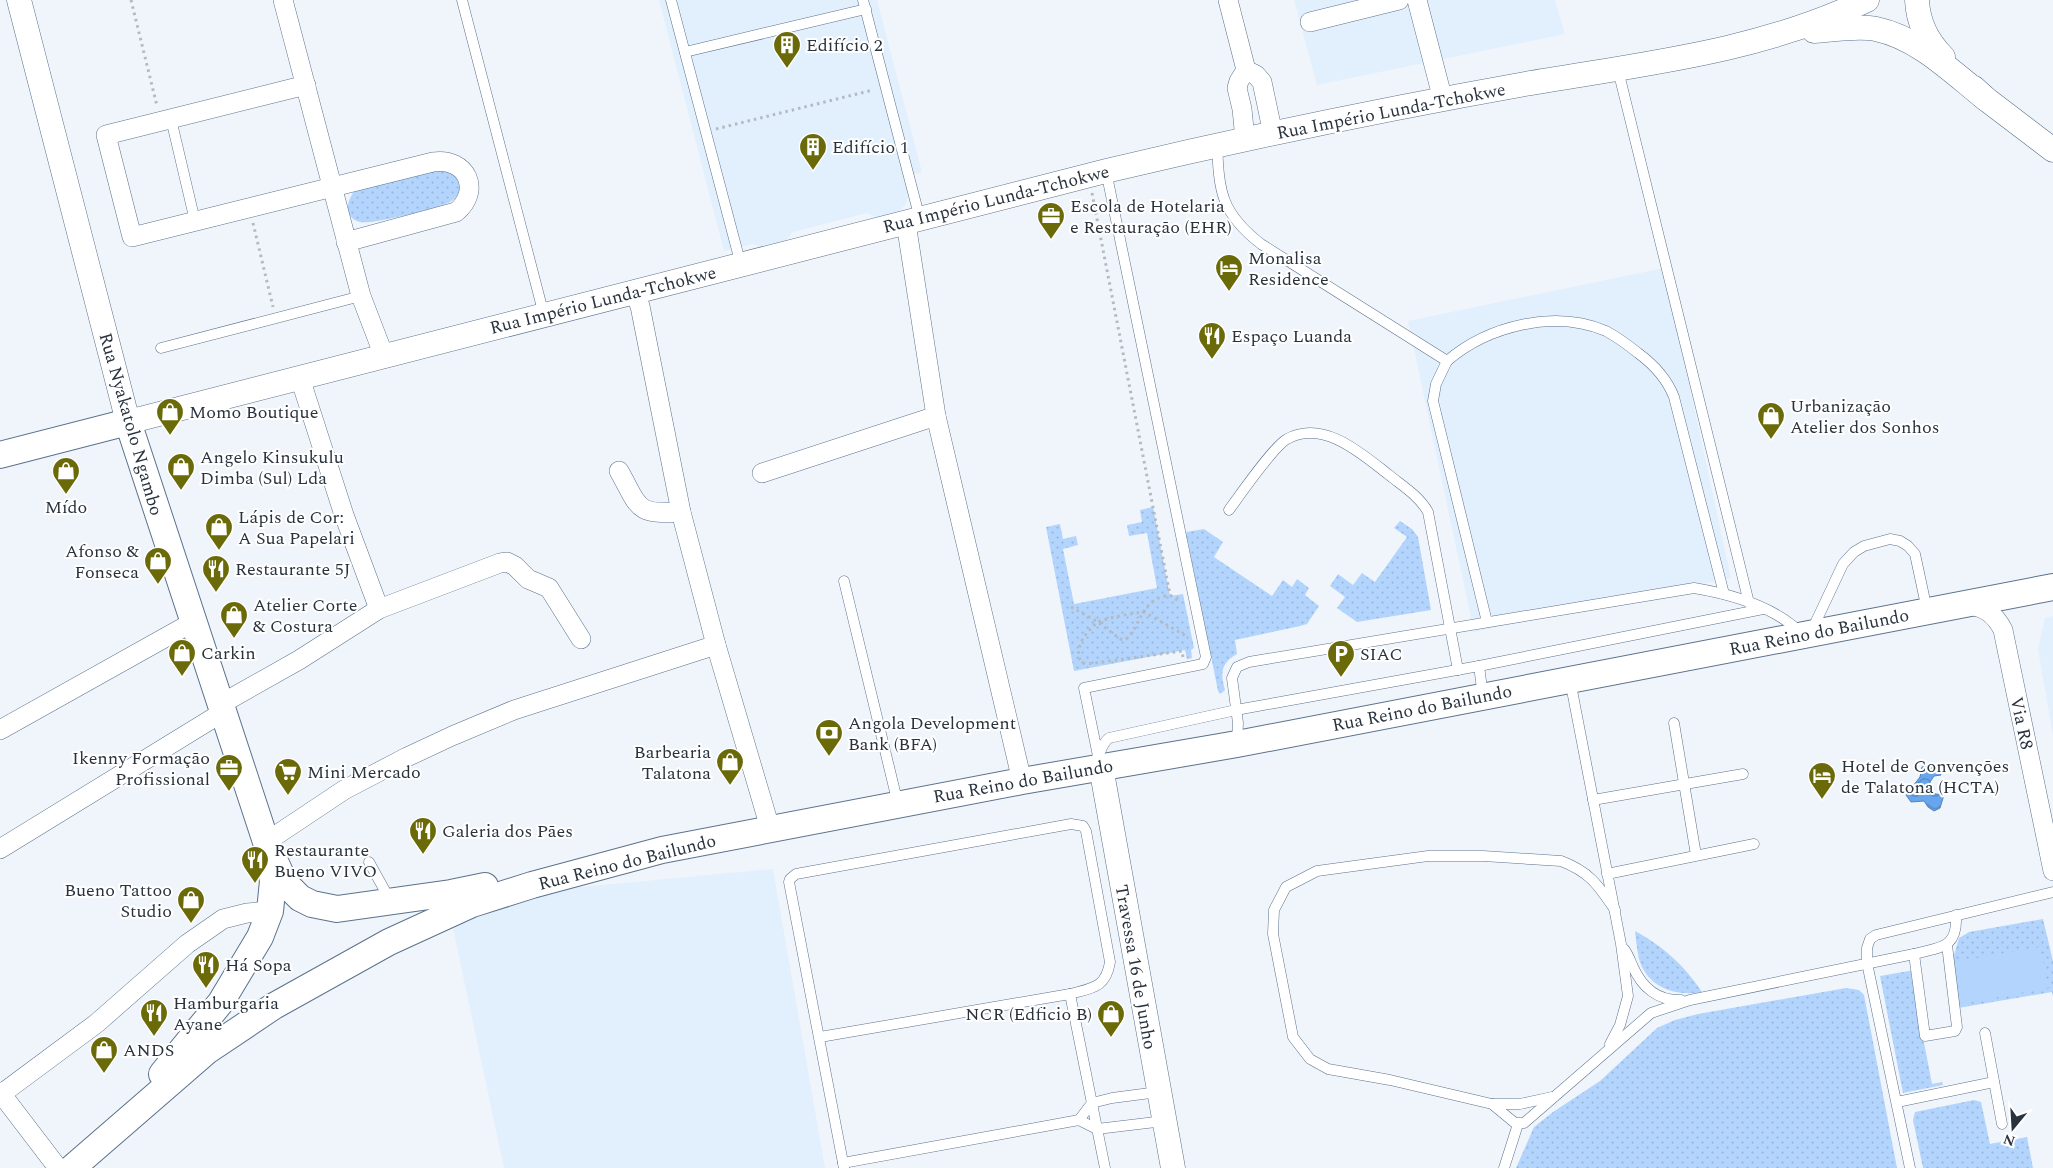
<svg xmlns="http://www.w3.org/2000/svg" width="2053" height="1168" font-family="Spectral,serif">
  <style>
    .built { fill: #e2effd }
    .grass { fill: url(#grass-dots) }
    .garden { fill: #b3d5fd }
    .water { fill: url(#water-waves); stroke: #5484b8 }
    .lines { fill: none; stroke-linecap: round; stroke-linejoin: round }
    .service-casing { stroke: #5b728c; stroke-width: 11 }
    .minor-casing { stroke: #5b728c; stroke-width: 20 }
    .tertiary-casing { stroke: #5b728c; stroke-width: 25 }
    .secondary-casing { stroke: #5b728c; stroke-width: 28 }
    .path { stroke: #b3bac1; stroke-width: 3; stroke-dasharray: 2.5 4; stroke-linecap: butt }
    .service { stroke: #fff; stroke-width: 10 }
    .minor { stroke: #fff; stroke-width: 19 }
    .tertiary { stroke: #fff; stroke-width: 24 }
    .secondary { stroke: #fff; stroke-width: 26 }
    .labels { text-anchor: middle; stroke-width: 4; stroke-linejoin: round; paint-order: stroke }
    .poi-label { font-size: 18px; fill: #29333e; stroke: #fff; text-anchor: start }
    .street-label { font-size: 18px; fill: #29333e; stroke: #fff }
  </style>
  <defs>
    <pattern id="grass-dots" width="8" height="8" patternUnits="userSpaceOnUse" patternTransform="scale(1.25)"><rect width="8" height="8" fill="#b3d5fd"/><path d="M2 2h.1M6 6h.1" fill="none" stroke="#9ab7da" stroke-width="1.8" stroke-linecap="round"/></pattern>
    <pattern id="water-waves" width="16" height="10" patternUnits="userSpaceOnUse" patternTransform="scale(1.25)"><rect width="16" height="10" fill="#67a6ec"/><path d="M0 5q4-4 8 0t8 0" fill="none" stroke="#5588c1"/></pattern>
  </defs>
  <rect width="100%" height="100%" fill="#f0f5fb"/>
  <g class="built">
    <path d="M659 0H877L922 172 904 177 908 197 905 205 898 212 887 217H876L867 213 793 232 787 239 776 245 763 247 753 244 724 251Z"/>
    <path d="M1294 0H1555L1565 34 1317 85Z"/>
    <path d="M1664 268 1731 578 1474 632 1408 321Z"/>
    <path d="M2053 616V736L2038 649 2045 618Z"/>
    <path d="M773 869 825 1168H504L452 924 549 890Z"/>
  </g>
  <g class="grass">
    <path d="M435 170 450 171 460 181V191C458 195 455 199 450 202 439 208 371 225 360 222 343 218 346 198 357 189Z"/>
    <path d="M1153 507 1170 596 1183 594 1194 648 1191 650 1192 658 1187 659 1185 650 1074 671 1046 527 1060 524 1063 539 1076 536 1078 545 1063 549 1074 604 1157 588 1147 533 1129 536 1127 525 1142 522 1140 510Z"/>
    <path d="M1400 521 1412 529 1418 537 1431 610 1357 622 1337 608 1345 597 1330 586 1338 574 1353 585 1362 573 1375 582 1407 537 1394 528Z"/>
    <path d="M1204 529 1223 542 1214 557 1272 596 1283 580 1292 587 1297 579 1309 588 1305 595 1319 606 1307 624 1300 626 1235 640 1237 654C1221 663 1220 673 1225 690L1220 694 1218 691 1186 532Z"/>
    <path d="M2043 919 2053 961V996L2052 992 1958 1008 1952 962 1959 938 1969 932Z"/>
    <path d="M1635 931C1664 947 1684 965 1702 992 1675 997 1647 987 1639 959 1637 950 1636 940 1635 931Z"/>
    <path d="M1920 969 1921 973 1911 975 1932 1084 1942 1082 1943 1085 1903 1093 1880 976Z"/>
    <path d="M1846 988 1859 990 1864 995 1897 1168H1516L1534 1127 1553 1112 1600 1081 1657 1028 1675 1020 1698 1014Z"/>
    <path d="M1974 1100 1981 1102 1990 1144 2027 1137 2033 1168H1923L1913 1120 1915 1112Z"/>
  </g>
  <path class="garden" d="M2040 947 2048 988 1961 1004 1954 962Z"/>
  <path class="water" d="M1930 765 1938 769 1941 775 1934 776 1930 782V790L1936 794 1944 795 1940 808 1934 811 1928 807 1924 801 1911 802 1906 795 1920 777 1922 767Z"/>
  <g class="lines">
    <defs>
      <g id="service">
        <path d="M462 0 544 315"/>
        <path d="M671 0 741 265"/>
        <path d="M863 0 920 219"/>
        <path d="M685 52 866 9"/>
        <path d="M1618 70 1749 603"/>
        <path d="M171 119 195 221"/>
        <path d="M1217 144C1219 192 1221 213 1261 244L1447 361C1488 326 1554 309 1606 331 1617 337 1628 345 1638 353 1653 364 1667 379 1674 397L1724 594"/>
        <path d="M161 348 361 296"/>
        <path d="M1447 361 1436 384 1433 401 1487 622"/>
        <path d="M1229 510C1240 495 1273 447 1287 439 1324 419 1362 454 1389 475 1404 487 1419 496 1428 512L1458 670"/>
        <path d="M844 581 898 804"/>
        <path d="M1812 630 1843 564 1854 552 1864 546 1890 539 1900 541 1908 546 1915 554 1927 610"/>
        <path d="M1479 666 1483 696"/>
        <path d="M1570 680 1621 944 1628 996 1620 1025 1610 1044"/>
        <path d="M1674 723 1696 855"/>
        <path d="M1237 743 1238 723 1232 678 1237 667 1249 662 1694 588C1730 594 1773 606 1800 632"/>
        <path d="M1098 756 1084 688 1203 664 1206 657 1106 171"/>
        <path d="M1092 764C1103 754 1099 746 1109 738L1236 710 1479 666 1763 609"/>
        <path d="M1593 800 1743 774"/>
        <path d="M369 862 390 900"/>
        <path d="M1607 874 1754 844"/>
        <path d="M1624 949C1628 954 1630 960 1633 967 1642 987 1658 1001 1681 1000"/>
        <path d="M1914 954 1925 1036 1955 1031 1957 1027 1947 945"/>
        <path d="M1070 994 1105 1168"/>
        <path d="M1985 1033 2002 1124"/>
        <path d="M820 1037 1070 994C1092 988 1106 988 1110 962L1086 831 1083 826 1071 824 796 874 790 879 789 882 844 1168"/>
        <path d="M1552 1097 1520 1104H1492L1390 1080 1328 1069 1310 1059 1293 1037 1273 934 1274 910 1286 887 1317 871 1428 856H1483L1561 861C1590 872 1598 885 1615 910"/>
        <path d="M1897 1102 1994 1082"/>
        <path d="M1492 1104 1515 1123H1524L1651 1013 1690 1000 1914 954C1940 947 1958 949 1956 915"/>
        <path d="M1079 1120 1092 1103 1112 1098 1158 1092"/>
        <path d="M843 1163 1079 1120 1097 1129 1164 1121"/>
        <path d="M1504 1168 1518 1124"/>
        <path d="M1910 1168 1867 963V948L1870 939 1876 935 2053 892"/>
      </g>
      <g id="minor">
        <path d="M283 0 361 296 384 356"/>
        <path d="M1228 0 1246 70 1239 81 1237 88 1242 109 1245 139"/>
        <path d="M1417 0 1443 100"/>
        <path d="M1310 22 1399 0"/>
        <path d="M1246 70 1256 75 1262 82 1273 134"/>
        <path d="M306 85 106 135 132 237 433 162C467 157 482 191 456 212L346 242"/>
        <path d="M906 223 936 416 1022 781"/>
        <path d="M634 292 640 306 681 512 716 645 770 828"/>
        <path d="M300 378 344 515 379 609"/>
        <path d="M619 471C640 508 635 515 681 512"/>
        <path d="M762 473 936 416"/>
        <path d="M1966 605C1984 606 1995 614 2003 630L2053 871"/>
        <path d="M221 704 299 660 379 609 500 563 507 562 515 566 528 579 549 588 581 639"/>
        <path d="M0 730 193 622"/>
        <path d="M266 842 344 790 407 757 452 736 514 710 716 645"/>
        <path d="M0 849 223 712"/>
        <path d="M0 1092 58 1168"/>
        <path d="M0 1095 97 1023 187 944 223 919 247 913 270 911"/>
      </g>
      <g id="tertiary">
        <path d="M19 0 128 422 1106 171C1245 138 1385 109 1525 84 1641 64 1760 52 1867 0"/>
        <path d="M1917 0C1918 23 1927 41 1943 57"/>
        <path d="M1814 31C1832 30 1858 25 1876 29 1919 38 1953 73 1986 99"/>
        <path d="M1974 88 1986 99 2053 150"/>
        <path d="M1101 767 1173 1168"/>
      </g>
      <g id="secondary">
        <path d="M0 455 128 422 266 842 283 879 291 889 300 898 312 904 337 909 451 893 485 886"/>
        <path d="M162 1074 221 1002 260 937 270 911 273 881 269 860"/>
        <path d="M72 1168 207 1051 274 1006 389 942 472 904 532 885 662 850 1022 781 1237 744 2053 587"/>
      </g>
    </defs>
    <use href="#service" class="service-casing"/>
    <use href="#minor" class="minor-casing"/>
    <use href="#tertiary" class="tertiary-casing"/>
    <use href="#secondary" class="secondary-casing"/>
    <g class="path">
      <path d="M131 0 157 106"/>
      <path d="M716 129 873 90"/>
      <path d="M1092 193 1170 595 1180 602"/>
      <path d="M253 223 273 307"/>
      <path d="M1071 607 1098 622 1120 639 1125 640C1138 630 1140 609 1155 600 1159 597 1166 596 1170 595"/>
      <path d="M1183 657 1182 651 1088 664 1082 663C1072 650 1086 631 1097 623 1104 618 1134 613 1144 612L1188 637"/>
    </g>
    <use href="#service" class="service"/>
    <use href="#minor" class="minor"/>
    <use href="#tertiary" class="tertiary"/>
    <use href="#secondary" class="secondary"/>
  </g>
  <defs>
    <symbol id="building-pin" viewBox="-11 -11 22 30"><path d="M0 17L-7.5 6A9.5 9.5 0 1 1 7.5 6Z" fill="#6b6a08" stroke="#fff"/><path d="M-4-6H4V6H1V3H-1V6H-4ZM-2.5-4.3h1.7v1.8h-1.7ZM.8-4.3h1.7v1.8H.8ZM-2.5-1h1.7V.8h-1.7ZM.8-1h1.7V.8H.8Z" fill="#fff"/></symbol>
    <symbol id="office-pin" viewBox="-11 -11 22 30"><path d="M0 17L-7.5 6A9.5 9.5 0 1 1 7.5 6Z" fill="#6b6a08" stroke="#fff"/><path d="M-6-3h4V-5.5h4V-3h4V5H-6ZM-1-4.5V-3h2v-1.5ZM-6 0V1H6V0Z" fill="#fff"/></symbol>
    <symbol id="hotel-pin" viewBox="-11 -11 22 30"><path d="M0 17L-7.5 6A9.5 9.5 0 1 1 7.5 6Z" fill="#6b6a08" stroke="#fff"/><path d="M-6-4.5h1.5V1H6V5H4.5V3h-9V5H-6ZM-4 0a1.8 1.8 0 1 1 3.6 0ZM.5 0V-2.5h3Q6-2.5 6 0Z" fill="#fff"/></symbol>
    <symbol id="restaurant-pin" viewBox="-11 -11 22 30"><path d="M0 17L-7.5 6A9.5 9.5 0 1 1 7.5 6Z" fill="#6b6a08" stroke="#fff"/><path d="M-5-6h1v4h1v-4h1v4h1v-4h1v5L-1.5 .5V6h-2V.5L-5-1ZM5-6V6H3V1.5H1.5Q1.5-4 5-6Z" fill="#fff"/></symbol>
    <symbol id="shop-pin" viewBox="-11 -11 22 30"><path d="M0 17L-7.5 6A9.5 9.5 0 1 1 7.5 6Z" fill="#6b6a08" stroke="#fff"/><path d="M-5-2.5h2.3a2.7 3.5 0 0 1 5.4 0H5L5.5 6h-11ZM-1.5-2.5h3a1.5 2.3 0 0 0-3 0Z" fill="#fff"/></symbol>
    <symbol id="parking-pin" viewBox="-11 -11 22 30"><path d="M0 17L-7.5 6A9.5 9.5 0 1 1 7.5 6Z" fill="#6b6a08" stroke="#fff"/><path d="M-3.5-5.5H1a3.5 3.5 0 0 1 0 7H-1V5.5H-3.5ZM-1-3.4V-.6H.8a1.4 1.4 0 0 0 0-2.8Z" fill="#fff"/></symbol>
    <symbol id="bank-pin" viewBox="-11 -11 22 30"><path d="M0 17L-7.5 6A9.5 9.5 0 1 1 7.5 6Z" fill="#6b6a08" stroke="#fff"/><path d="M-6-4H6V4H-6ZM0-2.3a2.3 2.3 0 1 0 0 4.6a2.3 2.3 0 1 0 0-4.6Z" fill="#fff"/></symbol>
    <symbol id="supermarket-pin" viewBox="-11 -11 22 30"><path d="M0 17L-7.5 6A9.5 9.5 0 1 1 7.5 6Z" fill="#6b6a08" stroke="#fff"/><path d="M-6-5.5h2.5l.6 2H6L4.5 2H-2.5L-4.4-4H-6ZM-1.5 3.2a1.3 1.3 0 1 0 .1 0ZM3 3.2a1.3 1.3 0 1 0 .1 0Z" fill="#fff"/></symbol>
  </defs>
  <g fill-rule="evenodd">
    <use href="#building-pin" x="771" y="29" width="32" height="43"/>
    <use href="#building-pin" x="797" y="131" width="32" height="43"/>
    <use href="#office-pin" x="1035" y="200" width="32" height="43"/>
    <use href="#hotel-pin" x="1213" y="252" width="32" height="43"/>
    <use href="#restaurant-pin" x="1196" y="320" width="32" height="43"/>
    <use href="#shop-pin" x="154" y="396" width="32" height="43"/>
    <use href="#shop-pin" x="1755" y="400" width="32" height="43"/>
    <use href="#shop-pin" x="165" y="451" width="32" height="43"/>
    <use href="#shop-pin" x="50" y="455" width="32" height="43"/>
    <use href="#shop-pin" x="203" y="511" width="32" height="43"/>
    <use href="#shop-pin" x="142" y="545" width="32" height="43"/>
    <use href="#restaurant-pin" x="200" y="553" width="32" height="43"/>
    <use href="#shop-pin" x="218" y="599" width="32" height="43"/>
    <use href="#shop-pin" x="166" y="637" width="32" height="43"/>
    <use href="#parking-pin" x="1325" y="638" width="32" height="43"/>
    <use href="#bank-pin" x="813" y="717" width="32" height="43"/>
    <use href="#shop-pin" x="714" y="746" width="32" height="43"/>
    <use href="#office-pin" x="213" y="752" width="32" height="43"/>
    <use href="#supermarket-pin" x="272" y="756" width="32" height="43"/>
    <use href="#hotel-pin" x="1806" y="760" width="32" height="43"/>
    <use href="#restaurant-pin" x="407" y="815" width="32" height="43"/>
    <use href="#restaurant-pin" x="239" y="844" width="32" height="43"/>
    <use href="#shop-pin" x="175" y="884" width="32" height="43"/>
    <use href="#restaurant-pin" x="190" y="949" width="32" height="43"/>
    <use href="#restaurant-pin" x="138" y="997" width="32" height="43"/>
    <use href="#shop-pin" x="1095" y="998" width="32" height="43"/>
    <use href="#shop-pin" x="88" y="1034" width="32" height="43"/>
  </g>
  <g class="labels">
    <g class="poi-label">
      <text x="806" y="51">Edifício 2</text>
      <text x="832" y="153">Edifício 1</text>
      <text x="1070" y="212">Escola de Hotelaria<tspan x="1070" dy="21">e Restauração (EHR)</tspan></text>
      <text x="1248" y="264">Monalisa<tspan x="1248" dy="21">Residence</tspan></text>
      <text x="1231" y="342">Espaço Luanda</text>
      <text x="1790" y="412">Urbanização<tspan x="1790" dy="21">Atelier dos Sonhos</tspan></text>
      <text x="189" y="418">Momo Boutique</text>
      <text x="200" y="463">Angelo Kinsukulu<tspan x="200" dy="21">Dimba (Sul) Lda</tspan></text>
      <text x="66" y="513" text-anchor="middle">Mído</text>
      <text x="238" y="523">Lápis de Cor:<tspan x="238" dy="21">A Sua Papelari</tspan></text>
      <text x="139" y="557" text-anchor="end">Afonso &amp;<tspan x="139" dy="21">Fonseca</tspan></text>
      <text x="235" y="575">Restaurante 5J</text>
      <text x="253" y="611">Atelier Corte<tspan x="253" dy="21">&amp; Costura</tspan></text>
      <text x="201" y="659">Carkin</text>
      <text x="1360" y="660">SIAC</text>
      <text x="848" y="729">Angola Development<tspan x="848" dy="21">Bank (BFA)</tspan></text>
      <text x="711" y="758" text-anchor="end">Barbearia<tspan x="711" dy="21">Talatona</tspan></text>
      <text x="210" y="764" text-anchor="end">Ikenny Formação<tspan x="210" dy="21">Profissional</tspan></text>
      <text x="1841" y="772">Hotel de Convenções<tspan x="1841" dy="21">de Talatona (HCTA)</tspan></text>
      <text x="307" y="778">Mini Mercado</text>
      <text x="442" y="837">Galeria dos Pães</text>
      <text x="274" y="856">Restaurante<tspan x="274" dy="21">Bueno VIVO</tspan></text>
      <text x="172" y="896" text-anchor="end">Bueno Tattoo<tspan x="172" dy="21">Studio</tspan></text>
      <text x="225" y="971">Há Sopa</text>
      <text x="173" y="1009">Hamburgaria<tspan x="173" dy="21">Ayane</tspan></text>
      <text x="1092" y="1020" text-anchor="end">NCR (Edficio B)</text>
      <text x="123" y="1056">ANDS</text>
    </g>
    <g class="street-label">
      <text transform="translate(1391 111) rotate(-11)" y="6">Rua Império Lunda-Tchokwe</text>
      <text transform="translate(996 199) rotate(-14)" y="6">Rua Império Lunda-Tchokwe</text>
      <text transform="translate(603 300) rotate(-14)" y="6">Rua Império Lunda-Tchokwe</text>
      <text transform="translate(131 424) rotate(74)" y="6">Rua Nyakatolo Ngambo</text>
      <text transform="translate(1819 632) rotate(-11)" y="6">Rua Reino do Bailundo</text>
      <text transform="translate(1422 708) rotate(-11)" y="6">Rua Reino do Bailundo</text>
      <text transform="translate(2022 723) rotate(78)" y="6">Via R8</text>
      <text transform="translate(1023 781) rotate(-10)" y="6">Rua Reino do Bailundo</text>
      <text transform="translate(627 862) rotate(-14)" y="6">Rua Reino do Bailundo</text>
      <text transform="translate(1136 967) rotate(80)" y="6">Travessa 16 de Junho</text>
    </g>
  </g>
  <g transform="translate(2013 1128) rotate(198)" stroke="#ffffff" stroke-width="4" paint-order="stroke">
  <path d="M0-4L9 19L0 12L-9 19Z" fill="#29333e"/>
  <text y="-8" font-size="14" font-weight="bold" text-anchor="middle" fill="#29333e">N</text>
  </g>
</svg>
